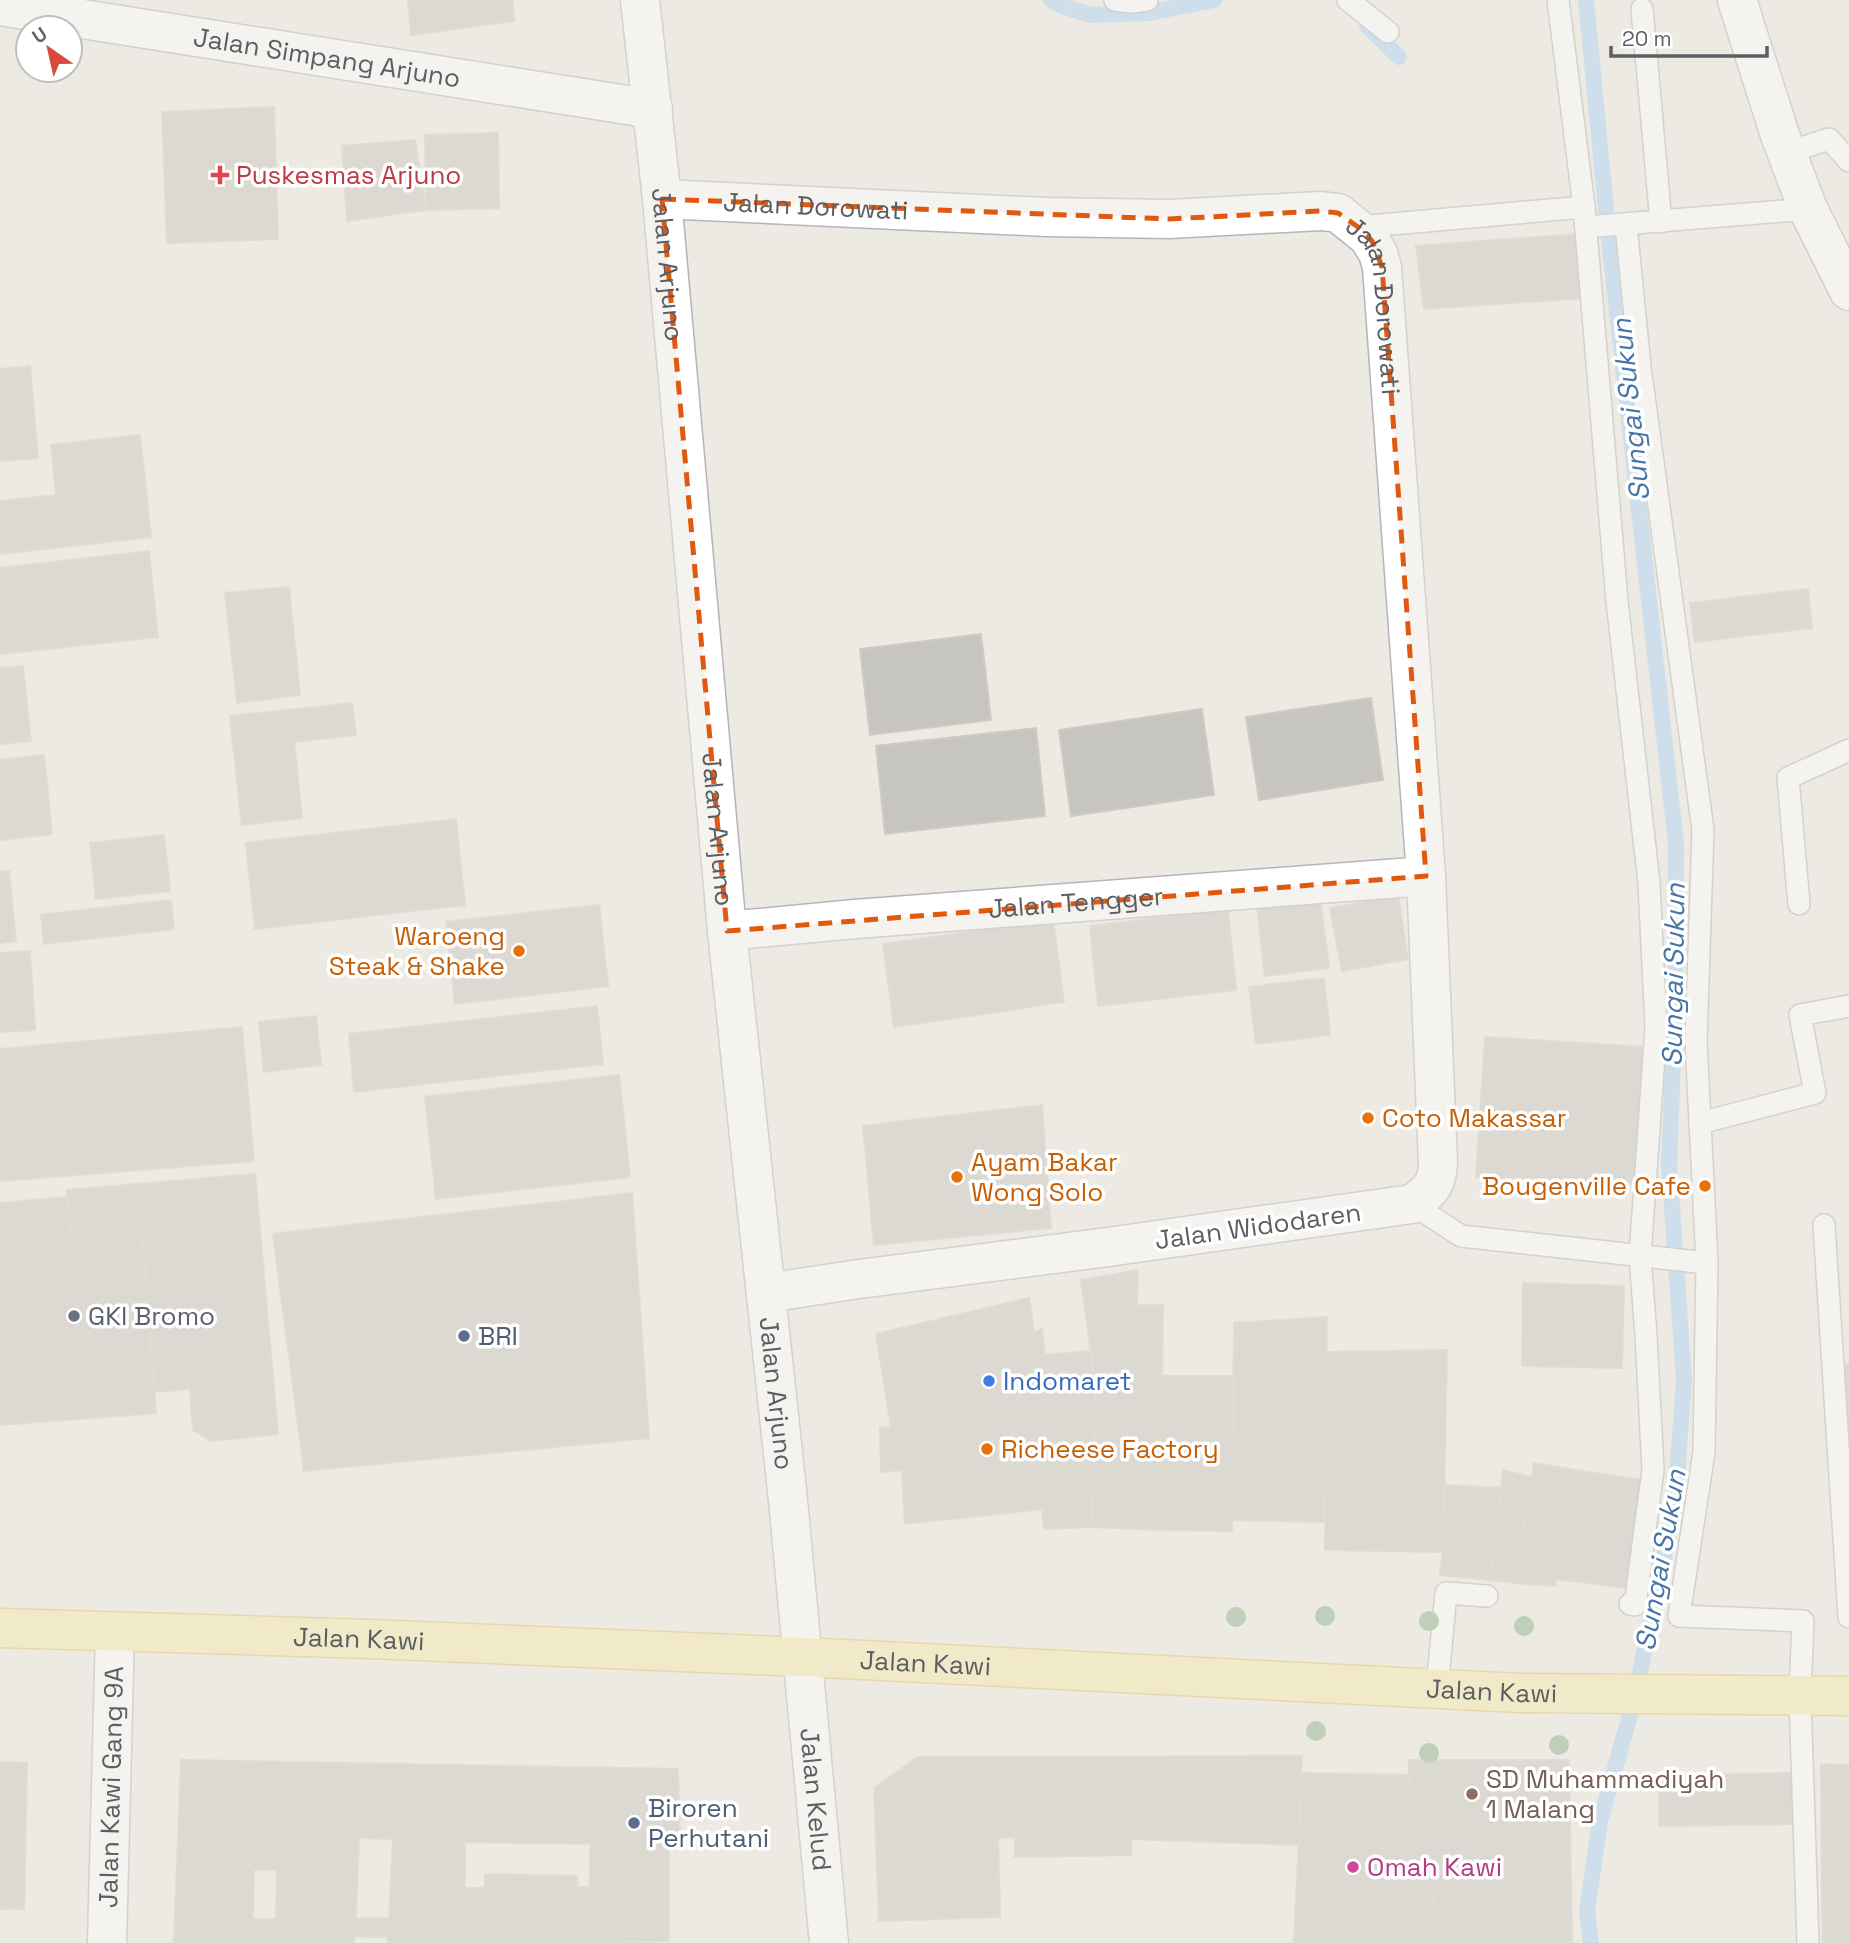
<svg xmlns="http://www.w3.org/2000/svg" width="1849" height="1943" font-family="'Space Grotesk',sans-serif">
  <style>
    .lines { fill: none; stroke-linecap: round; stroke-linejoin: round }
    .stream { stroke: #a8d3f7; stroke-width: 16 }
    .building { fill: #c7c5c0; stroke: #d0cbc1; stroke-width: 2; fill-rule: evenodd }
    .service-casing { stroke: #b3b5b8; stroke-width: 24 }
    .minor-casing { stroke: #b3b5b8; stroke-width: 41 }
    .primary-casing { stroke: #e4c164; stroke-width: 41 }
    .service { stroke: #fff; stroke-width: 21 }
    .minor { stroke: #fff; stroke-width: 38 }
    .primary { stroke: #f7ecac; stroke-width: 38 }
    .tree { fill: #8baf89 }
    .marked { fill: none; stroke: #e15910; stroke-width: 5; stroke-dasharray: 14 9; stroke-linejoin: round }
    .health-dot { fill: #e0444e; stroke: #fff; stroke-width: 2.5 }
    .food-dot { fill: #e8710a; stroke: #fff; stroke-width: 2.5 }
    .worship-dot { fill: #6b7280; stroke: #fff; stroke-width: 2.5 }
    .service-dot { fill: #5c6f8a; stroke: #fff; stroke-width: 2.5 }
    .shop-dot { fill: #3f7fe0; stroke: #fff; stroke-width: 2.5 }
    .education-dot { fill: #8d6e63; stroke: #fff; stroke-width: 2.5 }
    .hotel-dot { fill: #d1479c; stroke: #fff; stroke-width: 2.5 }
    .labels { text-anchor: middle; stroke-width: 7; stroke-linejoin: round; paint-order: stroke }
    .street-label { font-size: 26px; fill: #5b5e62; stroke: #fff }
    .health-label { font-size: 26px; fill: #be3a42; stroke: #fff; text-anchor: start }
    .food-label { font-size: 26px; fill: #c56008; stroke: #fff; text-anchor: start }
    .worship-label { font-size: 26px; fill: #5b616d; stroke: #fff; text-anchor: start }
    .service-label { font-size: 26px; fill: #4e5e75; stroke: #fff; text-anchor: start }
    .shop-label { font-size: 26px; fill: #366cbe; stroke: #fff; text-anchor: start }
    .education-label { font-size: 26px; fill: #785e54; stroke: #fff; text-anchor: start }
    .hotel-label { font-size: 26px; fill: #b23c85; stroke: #fff; text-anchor: start }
    .water-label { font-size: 28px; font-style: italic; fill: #4775a6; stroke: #fff }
  </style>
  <rect width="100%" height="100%" fill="#eceae2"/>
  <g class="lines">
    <g class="stream">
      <path d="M1051 0 1065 7 1091 15 1149 13 1214 0"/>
      <path d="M1586 0 1608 230 1676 844 1675 1011 1669 1164 1684 1380 1675 1504 1634 1701 1600 1821 1587 1911 1591 1943"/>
      <path d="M1367 26 1399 57"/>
    </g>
  </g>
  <g class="building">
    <path d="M408 0H512L514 21 411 35Z"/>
    <path d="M274 107 278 239 167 243 162 112Z"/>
    <path d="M498 133 499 208 426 210 425 135Z"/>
    <path d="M415 140 426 210 347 221 342 146Z"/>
    <path d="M1578 234 1585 298 1424 309 1416 246Z"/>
    <path d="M30 366 38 458 0 461V369Z"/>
    <path d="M140 435 151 537 0 554V501L56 495 51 445Z"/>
    <path d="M149 551 158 637 0 654V568Z"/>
    <path d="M289 587 300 695 237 703 225 593Z"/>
    <path d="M1808 589 1812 628 1695 642 1690 603Z"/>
    <path d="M981 634 991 720 870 735 860 649Z"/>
    <path d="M23 666 31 741 0 744V668Z"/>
    <path d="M1371 698 1383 780 1259 800 1246 717Z"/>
    <path d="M352 703 356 735 294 742 302 818 242 825 230 716Z"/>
    <path d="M1202 709 1214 795 1071 816 1059 730Z"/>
    <path d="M1036 728 1045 816 885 834 876 746Z"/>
    <path d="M44 755 52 834 0 840V760Z"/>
    <path d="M456 819 465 905 255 929 246 843Z"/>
    <path d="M164 835 170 891 96 899 90 843Z"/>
    <path d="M9 871 16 941 0 943V872Z"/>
    <path d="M1398 896 1408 959 1342 971 1330 908Z"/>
    <path d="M1320 898 1329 968 1265 976 1257 905Z"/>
    <path d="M171 900 174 929 44 944 41 915Z"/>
    <path d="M599 905 608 986 455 1004 446 922Z"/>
    <path d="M1228 909 1236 990 1098 1006 1090 926Z"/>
    <path d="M1053 920 1064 1002 894 1027 883 944Z"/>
    <path d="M30 951 35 1030 0 1032V953Z"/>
    <path d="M1324 978 1330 1035 1256 1044 1249 987Z"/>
    <path d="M597 1006 603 1064 354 1092 349 1034Z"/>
    <path d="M316 1016 321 1065 264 1072 259 1022Z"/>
    <path d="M242 1027 254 1161 0 1181V1049Z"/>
    <path d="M1485 1037 1644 1047 1635 1184 1476 1177Z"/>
    <path d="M619 1075 630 1177 436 1199 425 1097Z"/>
    <path d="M1042 1105 1051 1228 874 1245 863 1126Z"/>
    <path d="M255 1174 278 1434 211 1441 193 1430 190 1389 155 1392 142 1233 72 1240 67 1190Z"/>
    <path d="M632 1193 649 1438 304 1471 273 1234Z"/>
    <path d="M67 1197 72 1240 142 1233 156 1413 0 1425V1203Z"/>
    <path d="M1138 1270 1137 1305H1163L1160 1530 1091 1527 1096 1407 1091 1351 1081 1280Z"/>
    <path d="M1523 1283 1624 1286 1622 1368 1522 1366Z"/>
    <path d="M1029 1298 1034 1332 1042 1329 1045 1355 1091 1351 1096 1407 891 1427 876 1334Z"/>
    <path d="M1327 1317 1324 1522 1232 1520 1234 1323Z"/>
    <path d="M1447 1350 1443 1552 1325 1550 1326 1352Z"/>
    <path d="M1843 1364H1849V1441Z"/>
    <path d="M1161 1376H1233L1232 1531 1160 1530Z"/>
    <path d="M1096 1407 1091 1527 1044 1529 1042 1509 905 1524 902 1470 881 1472 880 1428Z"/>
    <path d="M1534 1463 1575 1470 1555 1586 1515 1583Z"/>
    <path d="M1503 1470 1532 1477 1515 1583 1490 1580Z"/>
    <path d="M1575 1470 1650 1481 1633 1589 1555 1579Z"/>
    <path d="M1444 1485 1501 1488 1490 1580 1440 1575 1443 1552Z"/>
    <path d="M1302 1756 1299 1845 1131 1839V1855L1015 1857V1837L998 1838 1000 1917 879 1921 874 1788 918 1757Z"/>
    <path d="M181 1760 678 1769 680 1834 669 1835V1941L607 1943H388V1937L354 1936V1943H174ZM359 1838 393 1839 389 1918H356ZM465 1842 590 1844V1887H577V1876L485 1874V1888H465ZM254 1870H277L276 1919H253Z"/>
    <path d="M1409 1760H1569L1572 1943H1432L1433 1890H1407Z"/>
    <path d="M0 1762 27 1763 24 1909H0Z"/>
    <path d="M1821 1764 1849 1765V1898L1822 1899Z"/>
    <path d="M1302 1773 1409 1775 1407 1890H1433L1432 1943H1294Z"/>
    <path d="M1793 1773 1795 1824 1659 1826V1775Z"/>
    <path d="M1849 1898V1943H1823L1822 1899Z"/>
  </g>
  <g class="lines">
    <defs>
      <g id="service">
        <path d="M1115 0 1132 2 1147 0"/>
        <path d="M1348 0 1388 32"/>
        <path d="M1558 0 1584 207 1617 601 1649 883 1656 1028 1640 1256 1646 1335 1653 1470 1635 1605 1630 1604"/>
        <path d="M1642 9 1661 222"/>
        <path d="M1786 153 1829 139 1849 161"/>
        <path d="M1626 225 1640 367 1703 830 1696 1041 1707 1263 1704 1452 1679 1616 1803 1621 1800 1696 1808 1943"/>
        <path d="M1358 227 1584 207"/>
        <path d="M1586 227 1808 209"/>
        <path d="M1799 904 1788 778 1849 750"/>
        <path d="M1700 1123 1815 1093 1800 1015 1849 1006"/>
        <path d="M1412 1204 1461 1236 1707 1263"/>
        <path d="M1824 1225 1849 1617"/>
        <path d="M1437 1688 1446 1593 1487 1596"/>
      </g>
      <g id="minor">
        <path id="s1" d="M640 0 662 199 727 931 788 1500 829 1943"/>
        <path d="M1737 0 1780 135 1808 209 1849 291"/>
        <path id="s2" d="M0 6 653 109"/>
        <path id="s3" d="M662 199 1046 217 1169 219 1321 211 1338 213 1368 237 1378 253 1382 267 1426 876 1438 1163C1437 1186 1430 1191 1412 1204L1108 1247 859 1279 766 1293"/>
        <path id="s4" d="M727 931 855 919 1426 876"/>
        <path id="s5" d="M107 1943 115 1632"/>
      </g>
      <g id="primary">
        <path id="s6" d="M0 1628 370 1639 803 1657 1520 1693 1849 1696"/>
      </g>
    </defs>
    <use href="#service" class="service-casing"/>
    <use href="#minor" class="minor-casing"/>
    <use href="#primary" class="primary-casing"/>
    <use href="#service" class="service"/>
    <use href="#minor" class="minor"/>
    <use href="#primary" class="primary"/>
  </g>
  <g class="tree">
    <circle cx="1325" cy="1616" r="10"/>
    <circle cx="1236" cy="1617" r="10"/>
    <circle cx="1429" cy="1621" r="10"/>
    <circle cx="1524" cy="1626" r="10"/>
    <circle cx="1316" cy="1731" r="10"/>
    <circle cx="1559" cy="1745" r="10"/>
    <circle cx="1429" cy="1753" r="10"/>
  </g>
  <path d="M0 0H1849V1943H0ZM662 199 1169 219 1321 211 1338 213 1358 227 1372 241 1382 267 1426 876 727 931Z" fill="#eceae2" fill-opacity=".55" fill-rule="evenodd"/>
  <path class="marked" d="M662 199 1169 219 1321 211 1338 213 1358 227 1372 241 1382 267 1426 876 727 931Z"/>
  <path class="health-dot" d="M216.5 164.5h7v7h7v7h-7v7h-7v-7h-7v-7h7z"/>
  <g class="food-dot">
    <circle cx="519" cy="951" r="7"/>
    <circle cx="1368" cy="1118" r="7"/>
    <circle cx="957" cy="1177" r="7"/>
    <circle cx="1705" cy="1186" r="7"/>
    <circle cx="987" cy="1449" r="7"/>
  </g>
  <circle class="worship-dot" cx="74" cy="1316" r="7"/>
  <g class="service-dot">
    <circle cx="464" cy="1336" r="7"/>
    <circle cx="634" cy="1823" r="7"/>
  </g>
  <circle class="shop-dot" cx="989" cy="1381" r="7"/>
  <circle class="education-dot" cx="1472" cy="1794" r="7"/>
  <circle class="hotel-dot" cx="1353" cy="1867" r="7"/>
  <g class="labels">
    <g class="street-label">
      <text dy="9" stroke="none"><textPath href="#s2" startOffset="331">Jalan Simpang Arjuno</textPath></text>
      <text dy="9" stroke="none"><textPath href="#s3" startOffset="154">Jalan Dorowati</textPath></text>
      <text dy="9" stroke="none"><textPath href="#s1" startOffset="266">Jalan Arjuno</textPath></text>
      <text dy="9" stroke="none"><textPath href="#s3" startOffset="784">Jalan Dorowati</textPath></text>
      <text dy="9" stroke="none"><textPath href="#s1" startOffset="833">Jalan Arjuno</textPath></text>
      <text dy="9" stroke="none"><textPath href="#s4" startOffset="350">Jalan Tengger</textPath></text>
      <text transform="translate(1258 1226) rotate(-8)" y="9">Jalan Widodaren</text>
      <text dy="9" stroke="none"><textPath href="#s1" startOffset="1400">Jalan Arjuno</textPath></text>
      <text dy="9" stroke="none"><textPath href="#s6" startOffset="359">Jalan Kawi</textPath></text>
      <text dy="9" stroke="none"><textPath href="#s6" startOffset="926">Jalan Kawi</textPath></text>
      <text dy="9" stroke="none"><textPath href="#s6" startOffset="1493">Jalan Kawi</textPath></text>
      <text dy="9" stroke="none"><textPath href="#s5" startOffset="156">Jalan Kawi Gang 9A</textPath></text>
      <text dy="9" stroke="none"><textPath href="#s1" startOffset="1808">Jalan Kelud</textPath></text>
    </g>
    <g class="health-label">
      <text x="236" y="184">Puskesmas Arjuno</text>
    </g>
    <g class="food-label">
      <text x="505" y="945" text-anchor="end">Waroeng<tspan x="505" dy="30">Steak &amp; Shake</tspan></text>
      <text x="1382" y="1127">Coto Makassar</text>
      <text x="971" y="1171">Ayam Bakar<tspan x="971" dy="30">Wong Solo</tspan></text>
      <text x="1691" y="1195" text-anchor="end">Bougenville Cafe</text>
      <text x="1001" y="1458">Richeese Factory</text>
    </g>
    <g class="worship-label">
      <text x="88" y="1325">GKI Bromo</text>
    </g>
    <g class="service-label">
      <text x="478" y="1345">BRI</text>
      <text x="648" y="1817">Biroren<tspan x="648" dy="30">Perhutani</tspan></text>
    </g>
    <g class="shop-label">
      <text x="1003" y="1390">Indomaret</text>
    </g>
    <g class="education-label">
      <text x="1486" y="1788">SD Muhammadiyah<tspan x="1486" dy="30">1 Malang</tspan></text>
    </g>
    <g class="hotel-label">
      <text x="1367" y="1876">Omah Kawi</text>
    </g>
    <g class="water-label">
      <text transform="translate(1630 410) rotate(-96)" y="10">Sungai Sukun</text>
      <text transform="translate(1673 975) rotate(-89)" y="10">Sungai Sukun</text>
      <text transform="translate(1660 1560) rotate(-80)" y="10">Sungai Sukun</text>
    </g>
  </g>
  <g transform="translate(49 49) rotate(326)"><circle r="33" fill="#ffffff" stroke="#bdbfc0" stroke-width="2"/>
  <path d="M0-5L12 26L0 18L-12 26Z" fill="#d84a3c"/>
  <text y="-10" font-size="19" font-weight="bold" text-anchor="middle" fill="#5b5e62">U</text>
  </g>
  <path d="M1611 46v10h156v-10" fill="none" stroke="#5b5e62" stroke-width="3.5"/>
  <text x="1622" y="46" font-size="21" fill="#5b5e62" stroke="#ffffff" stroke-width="5" paint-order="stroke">20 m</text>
</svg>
